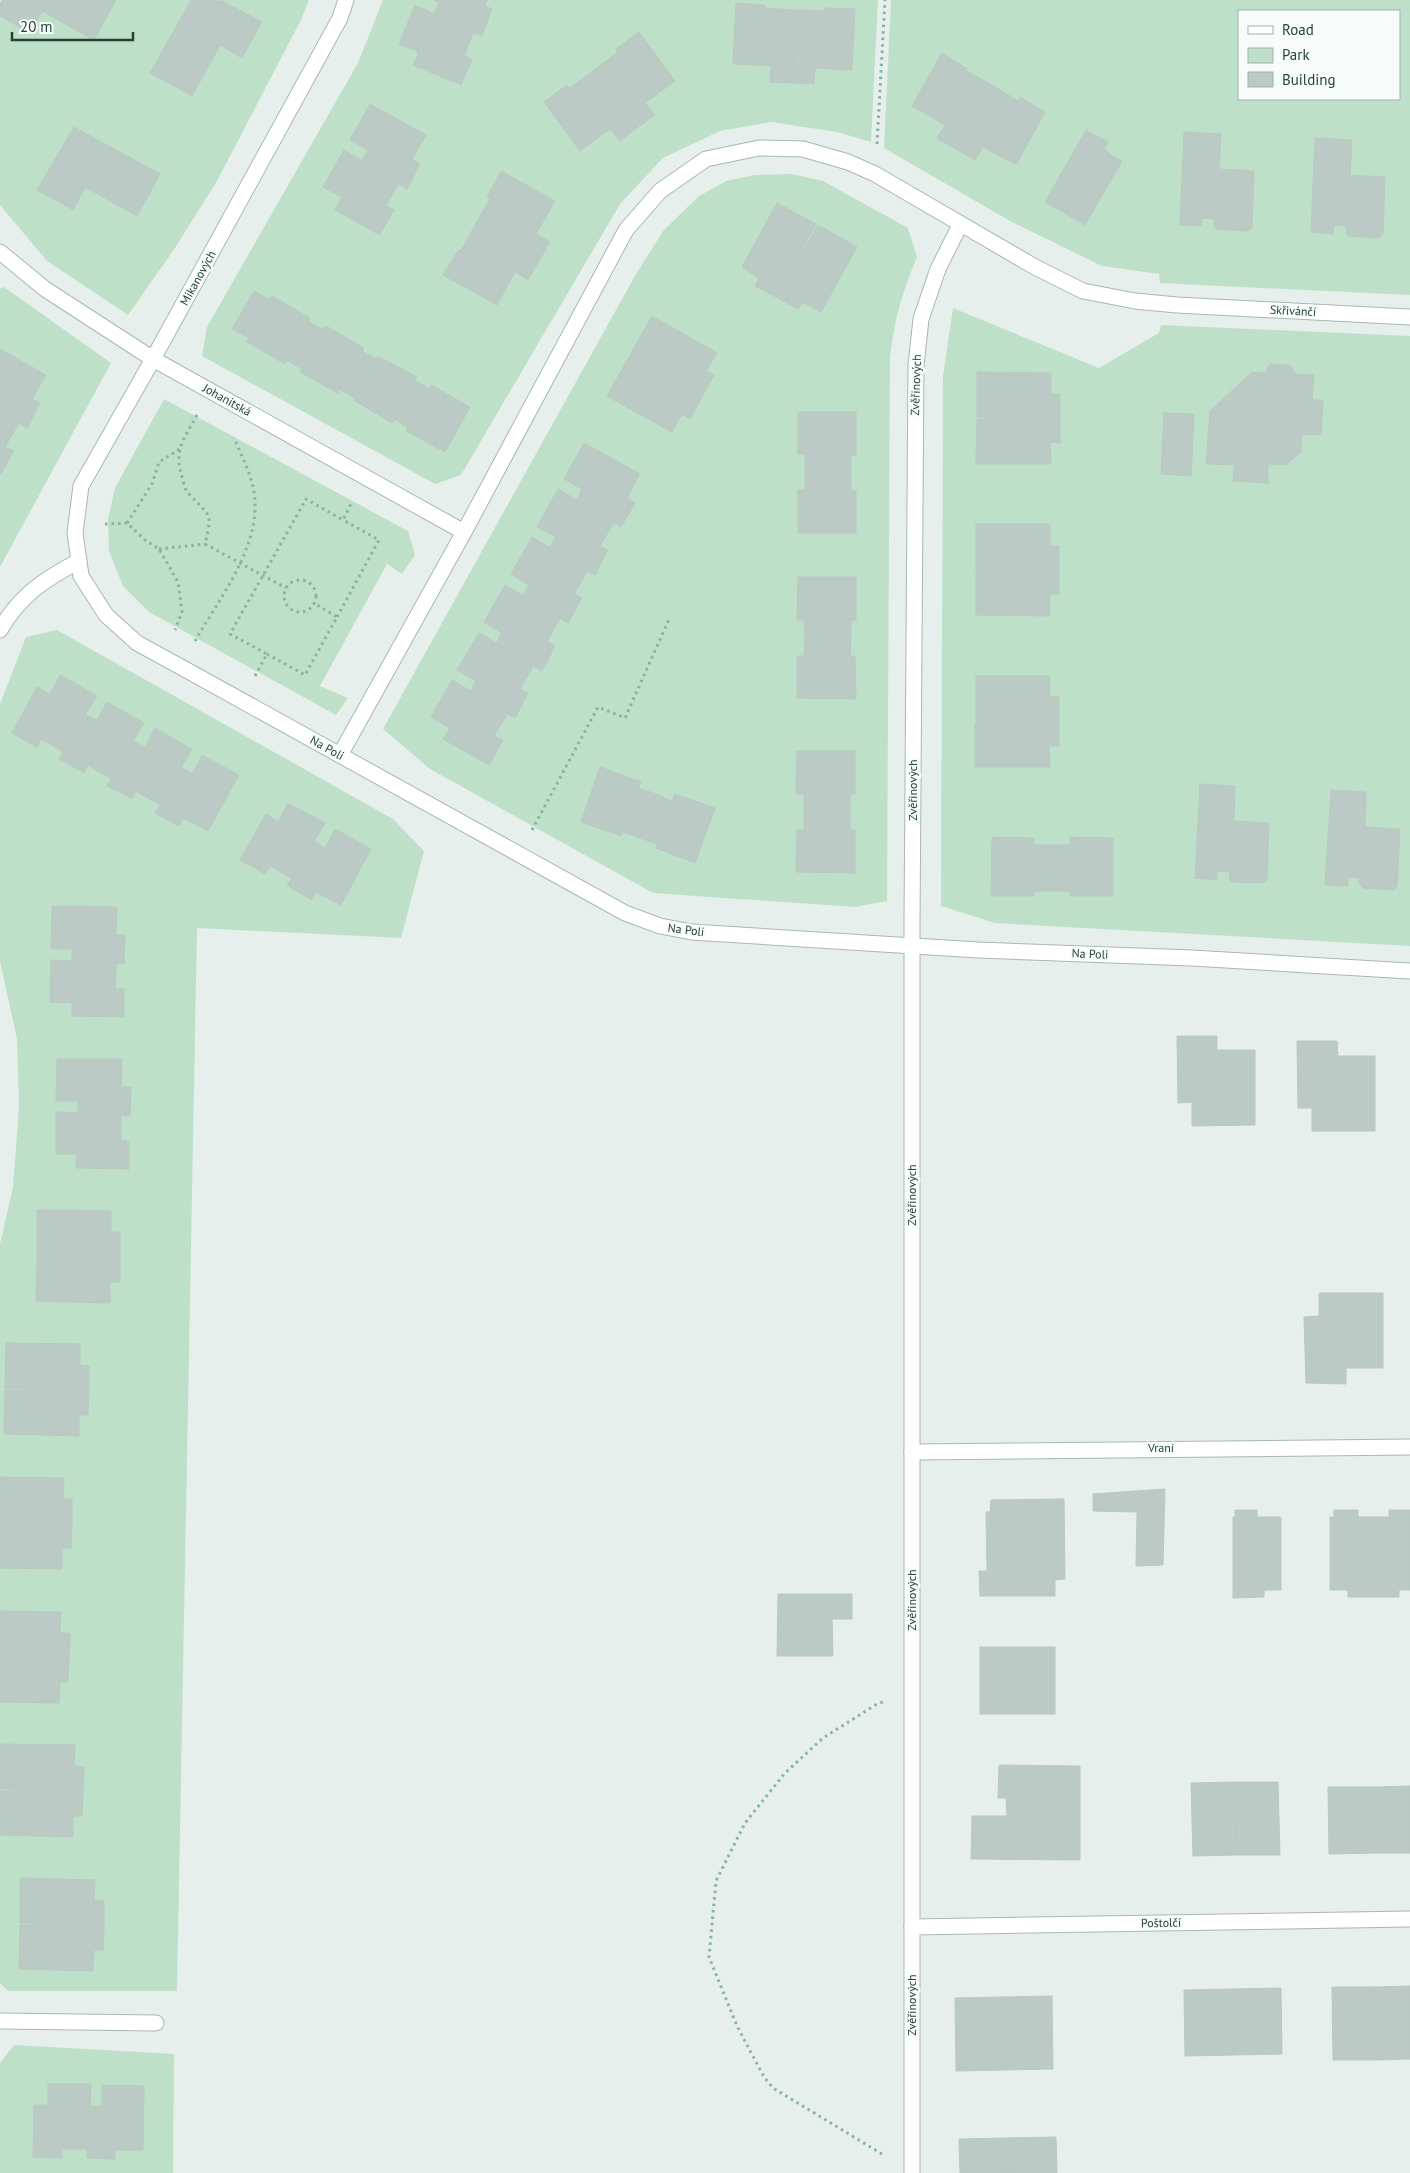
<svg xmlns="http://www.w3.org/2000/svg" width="1410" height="2173" font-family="'PT Sans',sans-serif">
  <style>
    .green { fill: #bfe0c8; fill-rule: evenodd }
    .building { fill: #bbcac4; stroke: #b8c9c2 }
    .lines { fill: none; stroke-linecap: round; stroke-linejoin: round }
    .lane-casing { stroke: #a8b8b2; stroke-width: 17 }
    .street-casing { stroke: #a8b8b2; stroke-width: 17 }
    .path { stroke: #86b3a5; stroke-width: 3; stroke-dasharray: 2.5 4; stroke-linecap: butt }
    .lane { stroke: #fff; stroke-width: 15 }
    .street { stroke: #fff; stroke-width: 15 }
    .labels { text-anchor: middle; stroke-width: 5; stroke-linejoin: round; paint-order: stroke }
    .street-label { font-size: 12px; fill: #24423a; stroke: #f7fbf9 }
  </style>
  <rect width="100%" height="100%" fill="#e6efeb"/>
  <g class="green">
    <path d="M116 0H191L150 73 191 96 220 45 242 58 262 23 219 0H309L301 20 217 181 175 248 128 315 47 261 0 205V16L30 33 42 11ZM74 127 159 174 137 216 85 187 72 210 37 190Z"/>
    <path d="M383 0H433L439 3 435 13 415 5 399 44 419 52 413 65 461 85 472 59 464 55 474 32 482 35 492 9 485 6 487 0H878L871 142 837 132 771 122 720 131 663 158 620 204 461 475 435 484 202 356 207 327 358 63ZM736 3 765 5V8L825 11 826 8 855 9 852 70 815 68 814 84 771 66 733 64ZM639 32 675 81 645 103 654 116 620 141 610 129 580 151 544 102 567 85 570 88 618 52 616 49ZM370 104 425 135 412 159 420 164 407 188 399 184 386 206 394 211 381 235 335 210 342 197 324 187 344 151 362 161 368 150 350 140ZM501 172 555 201 536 234 550 242 529 279 515 272 497 305 444 275 457 250 461 251 490 199 487 197ZM254 291 270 300 272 296 310 318 309 321 323 329 326 326 377 359 379 356 417 377 415 381 430 389 432 386 469 406 445 452 406 431 408 428 393 420 391 423 354 402 355 398 340 390 338 393 301 372 302 369 287 361 285 364 247 342 249 338 232 329Z"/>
    <path d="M891 0H1410V295L1160 283 1159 274 1102 266 1010 221 884 148ZM1239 11H1399V99H1239ZM942 53 967 67 966 71 1018 101 1020 97 1045 112 1015 165 983 147 974 159 937 138 945 125 912 106ZM1086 130 1108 142 1104 150 1122 161 1085 225 1045 202ZM1185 132 1221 134 1219 169 1254 171 1252 228 1248 231 1217 229 1214 225V219L1202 218 1201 226 1180 225ZM1315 139 1350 175 1385 177 1383 235 1379 238 1348 236 1346 233V226L1334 225 1333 234 1311 232Z"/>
    <path d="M792 174 823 181 908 228 917 257C903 290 893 323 890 359L887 901 855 907 653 893 430 769 383 729 636 274 664 230 699 196 726 181 754 175Z"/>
    <path d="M4 287 111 363 0 567V475L14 451 5 447 19 423 27 428 40 403 32 399 46 375 0 349V288Z"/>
    <path d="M953 308 1099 368 1159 333 1161 325 1410 336V946L995 923 941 906 943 376ZM1270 364 1290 365 1295 374 1314 375 1312 400H1322L1302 434 1301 452 1286 465 1268 464 1267 483 1233 481 1234 465 1206 464 1210 411 1252 372 1265 373ZM1200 784 1235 786 1234 821 1269 823 1267 880 1263 883 1233 882 1229 878 1230 872 1217 871V879L1195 878ZM1331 790 1366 792 1365 827 1400 829 1397 886 1394 890 1363 888 1360 884V878L1348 877V886L1325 885Z"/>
    <path d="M164 399 408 531 415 555 402 574 387 564 320 686 348 698 336 715 149 612 123 586 109 551 108 519 115 488Z"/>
    <path d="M57 630 393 819 424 851 401 938 197 928 177 1991H8L0 1983V1244L13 1187 19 1107 17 1039 0 961V704L26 637ZM60 676 97 696 87 715 97 720 107 702 144 723 134 741 145 747 155 728 192 749 182 768 192 774 202 755 239 775 208 831 183 818 179 826 155 813 159 805 136 791 131 799 107 786 111 778 88 765 83 773 59 759 63 751 41 739 37 747 12 733 37 688 50 694ZM289 803 325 823 315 842 325 848 335 829 371 849 341 905 316 892 312 900 287 887 291 878 270 866 267 815 278 822Z"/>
    <path d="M14 2045 174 2054 173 2173H0V2063Z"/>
  </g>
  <g class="building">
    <path d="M2 0H116L94 40 42 11 30 33 0 16V4Z"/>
    <path d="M191 0 222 1 262 22 242 58 220 45 192 96 150 73Z"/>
    <path d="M433 0H487L485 6 492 9 482 36 434 14 439 3Z"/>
    <path d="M736 3 765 5V8L796 10 792 83 770 82 771 66 733 64Z"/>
    <path d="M415 5 474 31 464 55 472 59 461 85 413 65 419 52 399 44Z"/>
    <path d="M825 8 855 9 852 70 815 68 814 84 792 83 796 10 825 11Z"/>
    <path d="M639 32 675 81 645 103 655 115 637 128 594 70 618 52 616 49Z"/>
    <path d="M942 53 967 68 966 71 992 85 956 149 937 138 945 125 912 106Z"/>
    <path d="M594 70 637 128 620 141 610 129 580 151 544 102 567 85 570 88Z"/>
    <path d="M992 85 1018 101 1020 97 1045 112 1016 165 983 147 975 160 956 149Z"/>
    <path d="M370 104 426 135 412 159 420 164 407 189 361 162 368 150 350 140Z"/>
    <path d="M74 127 160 174 137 216 85 187 73 210 37 190Z"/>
    <path d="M1086 130 1108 142 1104 150 1122 161 1085 225 1045 202Z"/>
    <path d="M1184 132 1221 134 1219 169 1254 171 1252 228 1248 231 1217 229 1214 225V219L1202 218 1201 226 1180 225Z"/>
    <path d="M1315 138 1352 140 1350 175 1385 177 1383 234 1379 238 1348 236 1346 233V226L1334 225 1333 234 1311 232Z"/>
    <path d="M344 150 399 183 386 206 394 210 380 235 335 210 342 197 323 187Z"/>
    <path d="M501 171 555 201 536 234 550 242 539 261 475 225 490 199 487 197Z"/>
    <path d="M777 203 816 224 776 297 755 286 759 278 742 267Z"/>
    <path d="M475 225 539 261 528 280 515 272 497 305 443 275 458 250 461 251Z"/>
    <path d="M818 225 857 247 821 312 803 302 798 309 776 297Z"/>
    <path d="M254 291 270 300 272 296 310 318 285 364 247 342 249 338 232 329Z"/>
    <path d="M652 316 717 353 706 371 714 375 702 397 631 358 630 355Z"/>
    <path d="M308 321 323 329 326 326 364 348 338 393 300 372 302 369 286 360Z"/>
    <path d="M0 349 46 375 32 399 40 403 27 428 0 412Z"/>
    <path d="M361 350 377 359 378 356 417 377 392 423 354 401 355 398 339 389Z"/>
    <path d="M629 357 702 397 690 419 682 414 672 432 607 396Z"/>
    <path d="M1270 364 1290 365 1295 374 1314 375 1312 400H1323L1321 435 1302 434 1301 452 1286 465 1268 464V483L1233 481 1234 465 1206 464 1210 411 1252 372 1265 373Z"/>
    <path d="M977 372 1051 373V394H1060V418L977 417Z"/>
    <path d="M414 380 430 389 431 385 470 407 445 452 406 431 408 428 393 419Z"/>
    <path d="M0 412 19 423 5 447 14 451 0 475Z"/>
    <path d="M798 412H856V455H851V473H805V455L798 454Z"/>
    <path d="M1164 413 1194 414 1191 476 1161 474Z"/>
    <path d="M1060 418V443L1050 442 1051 464H976L977 419Z"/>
    <path d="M584 443 640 474 627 498 635 503 621 527 576 501 582 489 564 479Z"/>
    <path d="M805 473H851V491H856V533H798V490H805Z"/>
    <path d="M558 489 614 522 600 546 608 550 595 575 549 549 556 537 537 527Z"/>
    <path d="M976 524H1050V546H1059V570L976 569Z"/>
    <path d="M532 537 588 570 574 594 582 598 568 623 523 596 529 585 511 574Z"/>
    <path d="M979 570H1059V594H1050L1049 616 976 615V571Z"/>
    <path d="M798 577H856V620H851V638H805L804 620H797Z"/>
    <path d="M505 585 561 617 547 641 555 646 542 671 496 644 502 633 484 622Z"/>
    <path d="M479 633 534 665 520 689 528 693 515 718 470 692 476 681 457 670Z"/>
    <path d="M805 638H851L850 656H855L856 699 797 698V656H804Z"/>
    <path d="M60 675 97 696 64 752 41 739 37 747 12 733 37 687 50 694Z"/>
    <path d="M976 676H1050L1049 697H1059V722H978L976 720Z"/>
    <path d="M452 680 508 713 494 736 503 740 489 765 443 739 450 728 431 717Z"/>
    <path d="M107 702 144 723 112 779 88 765 84 773 59 759 85 714 97 720Z"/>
    <path d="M1059 722V746H1049L1050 767H975V723Z"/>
    <path d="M155 728 192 749 160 805 136 791 132 799 107 786 133 741 145 747Z"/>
    <path d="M797 751H855V794H850V812H804V794H796Z"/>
    <path d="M202 755 239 775 208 831 183 818 179 826 155 813 181 767 192 774Z"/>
    <path d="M600 767 641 782 638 788 656 794 640 838 623 832 621 836 581 822Z"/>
    <path d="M1200 784 1235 786 1234 821 1269 823 1267 880 1263 883 1232 882 1229 878 1230 872 1217 871V880L1195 878Z"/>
    <path d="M1331 790 1366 792 1365 827 1400 829 1397 886 1394 890 1363 888 1359 884 1360 878 1348 877V886L1325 885Z"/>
    <path d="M656 794 672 801 675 794 715 808 695 863 656 848 657 844 640 838Z"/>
    <path d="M288 803 325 823 293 879 270 866 265 874 240 860 266 814 278 822Z"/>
    <path d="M804 812H850V830H855V873L796 872 797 830H804Z"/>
    <path d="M335 829 371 849 341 905 316 892 312 900 287 886 314 841 325 848Z"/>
    <path d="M992 837 1034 838V845H1052V891H1034V896H991Z"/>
    <path d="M1070 837 1113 838V896H1070V891H1052V845H1070Z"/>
    <path d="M52 906 117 907 116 935H125L124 964 72 962V949H51Z"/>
    <path d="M51 960 116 962 115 989H124V1017L72 1016V1003L50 1002Z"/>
    <path d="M1177 1036H1217V1050H1255V1125L1192 1126V1102L1178 1103Z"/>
    <path d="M1297 1041H1337L1338 1056H1375V1131H1312V1108H1298Z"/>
    <path d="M57 1059H122L121 1087H131L130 1116 78 1114V1101H56Z"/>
    <path d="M56 1112 121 1114V1141H129V1169L76 1168 77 1154H56Z"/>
    <path d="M37 1210 111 1211V1232H120V1257L37 1255Z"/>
    <path d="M41 1256 120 1257V1282H110V1303L36 1301 37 1257Z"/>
    <path d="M1319 1293H1383V1368H1346V1384L1306 1383 1304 1317 1319 1316Z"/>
    <path d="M6 1343 80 1344V1365L89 1366V1390L5 1388Z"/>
    <path d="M5 1390H89L88 1415H79V1436L4 1434Z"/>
    <path d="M0 1477 64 1478 63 1499H72V1524L0 1522Z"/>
    <path d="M1165 1489 1163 1565 1136 1566 1137 1512 1093 1511V1494Z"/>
    <path d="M1064 1499 1065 1579 1055 1580V1596H980L979 1571H987L986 1512H990L991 1500Z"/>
    <path d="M1235 1510H1257V1517H1281V1590H1264V1597L1233 1598V1517H1235Z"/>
    <path d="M1334 1510H1358V1517H1374V1597H1348V1590H1330V1517H1334Z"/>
    <path d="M1389 1510H1410V1590H1399V1597H1374V1517H1389Z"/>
    <path d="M0 1522 72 1524 71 1548H62V1569L0 1568Z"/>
    <path d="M778 1594H852V1619H832L833 1656H777Z"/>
    <path d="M0 1611 61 1612 60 1633H70L69 1657 0 1656Z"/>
    <rect x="980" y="1647" width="75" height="67"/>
    <path d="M0 1656 69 1657 68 1682H60L59 1703 0 1702Z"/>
    <path d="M0 1744 75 1745 74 1766 84 1767 83 1791 0 1789Z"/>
    <path d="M999 1765 1080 1766V1860L971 1859 972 1816H1007L1006 1798H998Z"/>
    <path d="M1235 1782H1278L1280 1855H1236Z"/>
    <path d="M1235 1782 1236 1855 1193 1856 1191 1783Z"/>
    <path d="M1410 1786V1853H1378L1376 1787Z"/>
    <path d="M1328 1787H1376L1378 1853 1329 1854Z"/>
    <path d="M0 1791H83L82 1816H73V1837L0 1835Z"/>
    <path d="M20 1878 95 1880 94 1900 104 1901V1925L20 1923Z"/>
    <path d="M20 1925H104L103 1950H94L93 1971 19 1969Z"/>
    <path d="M1410 1986V2059L1376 2060 1375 1987Z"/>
    <path d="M1332 1987H1375L1376 2060H1333Z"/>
    <path d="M1281 1988 1282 2054 1233 2055 1232 1989Z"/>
    <path d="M1232 1989 1233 2055 1185 2056 1184 1990Z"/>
    <path d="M1052 1996 1053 2069 1004 2070 1003 1997Z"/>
    <path d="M1003 1997 1004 2070 956 2071 955 1998Z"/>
    <path d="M48 2084H91L88 2149H62V2158L33 2157 34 2105H48Z"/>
    <path d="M102 2085 144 2086 143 2150H115V2159L87 2158 89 2106H102Z"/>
    <path d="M1056 2137 1057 2173H1008V2138Z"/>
    <path d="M1008 2138V2173H960L959 2139Z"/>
  </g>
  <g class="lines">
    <defs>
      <path id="lane" d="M0 2021 156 2023"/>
      <g id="street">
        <path d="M346 0 340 18 153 359 81 486 75 533 81 576 106 615 137 643 181 667 625 913 660 926 692 932 978 950 1192 958 1410 971"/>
        <path d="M0 252 45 289 153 359 464 532"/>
        <path d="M0 630C20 595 45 579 79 561"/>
        <path d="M340 755 464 532 626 230 660 191 706 159 759 148 803 149 848 162 875 174 1035 267 1083 291 1135 301 1177 305 1410 317"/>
        <path d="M912 1452 1410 1447"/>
        <path d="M912 1927 1410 1919"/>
        <path d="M912 2173V923L916 365 921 319 938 269 960 225"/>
      </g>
    </defs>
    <use href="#lane" class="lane-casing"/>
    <use href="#street" class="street-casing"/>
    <g class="path">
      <path d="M877 144 885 0"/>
      <path d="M197 415C183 440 173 451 183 480 184 485 185 490 189 494 210 517 213 511 205 544L286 588"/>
      <path d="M127 523 152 484 159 462 180 449"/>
      <path d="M105 524 127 523 145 540 159 549 178 582 182 612 175 630"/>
      <path d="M159 549 205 544"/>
      <circle cx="300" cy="596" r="16"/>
      <path d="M337 617 379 540 343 520"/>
      <path d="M195 641C218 601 257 551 255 503 255 481 243 459 234 438"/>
      <path d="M267 654 305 675 337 617 314 603"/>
      <path d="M255 676 267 654 230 634 306 499 343 520 352 502"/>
      <path d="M532 830 598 707 625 718 670 617"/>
      <path d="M882 2154 773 2088 764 2077 737 2026 709 1957 716 1881 745 1823 785 1773 823 1738 877 1704 883 1702"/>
    </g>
    <use href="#lane" class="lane"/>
    <use href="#street" class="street"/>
  </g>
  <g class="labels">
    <g class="street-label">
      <text transform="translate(198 278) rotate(-61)" y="4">Mikanových</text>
      <text transform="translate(1293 311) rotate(3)" y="4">Skřivánčí</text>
      <text transform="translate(916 385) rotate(-88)" y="4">Zvěřinových</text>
      <text transform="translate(227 400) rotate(29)" y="4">Johanitská</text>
      <text transform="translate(327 748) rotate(29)" y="4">Na Poli</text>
      <text transform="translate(913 790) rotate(-90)" y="4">Zvěřinových</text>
      <text transform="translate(686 930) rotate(7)" y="4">Na Poli</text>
      <text transform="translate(1090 954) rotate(2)" y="4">Na Poli</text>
      <text transform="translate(912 1195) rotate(-90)" y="4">Zvěřinových</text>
      <text x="1161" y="1452">Vraní</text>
      <text transform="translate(912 1600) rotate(-90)" y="4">Zvěřinových</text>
      <text transform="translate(1161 1923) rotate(-1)" y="4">Poštolčí</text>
      <text transform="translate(912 2005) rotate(-90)" y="4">Zvěřinových</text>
    </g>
  </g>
  <rect x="1238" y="10" width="162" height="90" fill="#f7fbf9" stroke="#a3b1ad"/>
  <rect x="1248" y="26" width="25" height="8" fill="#ffffff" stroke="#a3b1ad"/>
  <text x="1282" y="35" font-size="15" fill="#24423a">Road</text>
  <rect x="1248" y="48" width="25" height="15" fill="#bfe0c8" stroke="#a3b1ad"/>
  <text x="1282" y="60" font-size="15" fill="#24423a">Park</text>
  <rect x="1248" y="72" width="25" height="15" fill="#bbcac4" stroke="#a3b1ad"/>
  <text x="1282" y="85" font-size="15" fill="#24423a">Building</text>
  <path d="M12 32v8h121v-8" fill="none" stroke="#24423a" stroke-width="2.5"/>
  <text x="20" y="32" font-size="15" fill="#24423a" stroke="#f7fbf9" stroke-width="4" paint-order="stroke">20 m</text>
</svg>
